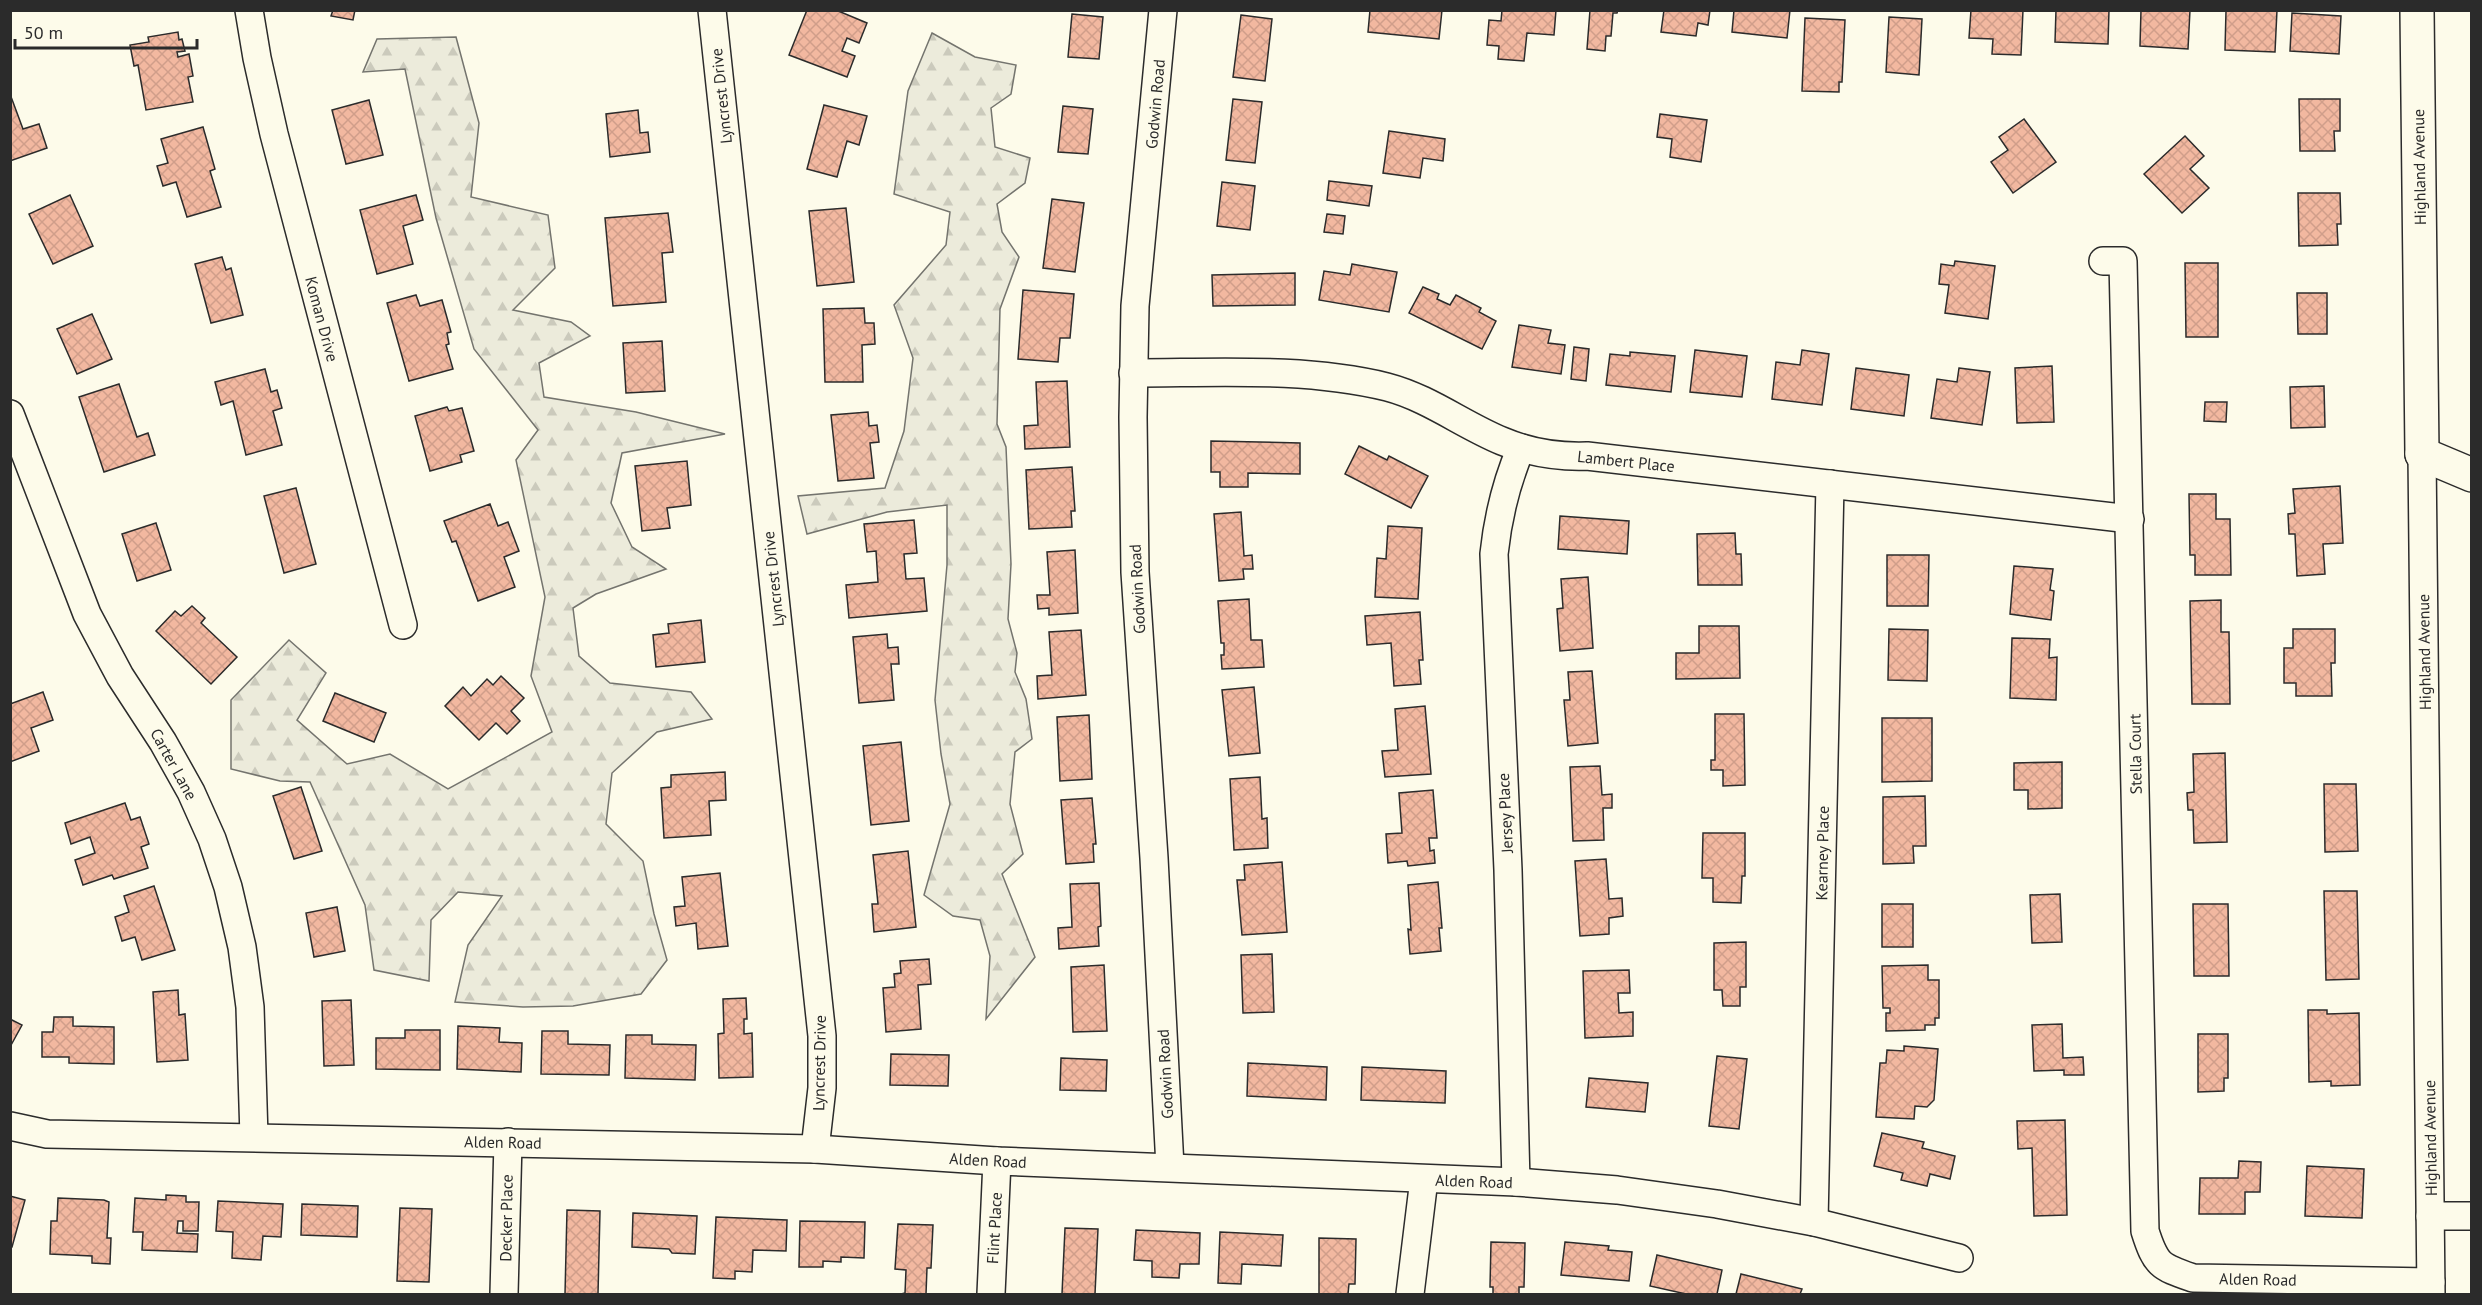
<svg xmlns="http://www.w3.org/2000/svg" width="2482" height="1305" font-family="'PT Sans',sans-serif">
  <style>
    .forest { fill: url(#forest-firs); stroke: #74746e; stroke-width: 1.5 }
    .building { fill: url(#building-cross-hatch); stroke: #2b2b2b; stroke-width: 1.5 }
    .lines { fill: none; stroke-linecap: round; stroke-linejoin: round }
    .minor-casing { stroke: #2b2b2b; stroke-width: 30 }
    .major-casing { stroke: #2b2b2b; stroke-width: 36 }
    .highway-casing { stroke: #2b2b2b; stroke-width: 36 }
    .minor { stroke: #fdfbea; stroke-width: 27 }
    .major { stroke: #fdfbea; stroke-width: 33 }
    .highway { stroke: #fdfbea; stroke-width: 33 }
    .labels { text-anchor: middle; stroke-width: 4.5; stroke-linejoin: round; paint-order: stroke }
    .street-label { font-size: 16px; fill: #2b2b2b; stroke: #fdfbea }
  </style>
  <defs>
    <pattern id="forest-firs" width="22" height="20" patternUnits="userSpaceOnUse" patternTransform="scale(1.5)"><rect width="22" height="20" fill="#ecebdb"/><path d="M5 1l3.5 6h-7zM16 11l3.5 6h-7z" fill="#cbcabc"/></pattern>
    <pattern id="building-cross-hatch" width="8" height="8" patternUnits="userSpaceOnUse" patternTransform="scale(1.5)"><rect width="8" height="8" fill="#f2b8a0"/><path d="M0 0l8 8M0 8l8-8" fill="none" stroke="#d09e8a"/></pattern>
  </defs>
  <rect width="100%" height="100%" fill="#fdfbea"/>
  <g class="forest">
    <path d="M932 33 975 57 1016 65 1011 94 991 108 995 147 1030 158 1025 183 997 204 1002 232 1019 257 1000 309 997 424 1006 447 1011 564 1008 619 1017 653 1015 672 1026 699 1032 739 1015 752 1010 804 1023 854 1002 874 1035 957 986 1019 990 956 980 920 953 916 924 895 950 804 941 754 935 700 947 565V505L887 512 807 534 798 496 885 488 904 431 913 358 894 305 946 245 950 212 894 194 908 91Z"/>
    <path d="M456 37 479 123 471 197 548 215 555 268 513 310 571 322 590 336 539 363 544 397 636 412 725 434 622 453 611 503 632 547 666 569 596 594 573 608 579 656 610 683 691 692 712 719 657 732 612 773 606 824 643 861 654 914 667 960 641 994 573 1006 523 1007 455 1002 468 945 502 896 458 892 431 920 429 981 374 970 365 905 310 782 280 781 231 769V700L289 640 326 673 297 720 347 764 390 754 448 789 552 732 531 676 545 597 516 460 538 430 474 349 436 218 405 69 363 72 377 39Z"/>
  </g>
  <g class="building">
    <path d="M333 10H355L353 20 331 16Z"/>
    <path d="M807 10H836L867 23 859 43 847 38 842 51 855 56 847 77 789 55Z"/>
    <path d="M1370 10H1442L1439 39 1368 32Z"/>
    <path d="M1502 10H1556L1554 35 1527 33 1524 61 1498 59 1499 46 1487 45 1489 20 1501 21Z"/>
    <path d="M1590 10H1618L1617 13H1613L1611 36H1606L1605 51 1587 49Z"/>
    <path d="M1664 10H1710L1708 25 1698 23 1696 36 1661 32Z"/>
    <path d="M1734 10H1790L1787 38 1732 32Z"/>
    <path d="M1971 10H2023L2021 55 1992 54 1993 39 1969 38Z"/>
    <path d="M2056 10H2109L2108 44 2055 42Z"/>
    <path d="M2141 10H2190L2188 49 2140 46Z"/>
    <path d="M2244 10H2277L2275 52 2225 50 2226 11Z"/>
    <path d="M2292 13 2341 16 2339 54 2290 51Z"/>
    <path d="M1072 14 1103 17 1099 59 1068 57Z"/>
    <path d="M1241 15 1272 19 1265 81 1233 77Z"/>
    <path d="M1889 17 1922 19 1919 75 1886 72Z"/>
    <path d="M1805 18 1845 20 1842 82H1839V92L1802 91Z"/>
    <path d="M178 32 179 40 182 39 185 51 177 52 178 57 189 54 193 76 188 77 193 102 146 110 138 65 134 66 130 45 149 42 148 37Z"/>
    <path d="M10 94 23 129 39 124 47 148 10 161Z"/>
    <path d="M1233 99 1262 102 1255 163 1226 160Z"/>
    <path d="M2299 99H2340V131H2334L2335 151H2300Z"/>
    <path d="M369 100 383 155 346 164 332 110Z"/>
    <path d="M824 105 867 116 859 145 847 141 837 177 807 169Z"/>
    <path d="M1063 106 1093 109 1088 154 1058 152Z"/>
    <path d="M638 110 640 133 648 132 650 152 610 157 606 114Z"/>
    <path d="M1660 114 1707 120 1701 162 1670 157 1672 139 1657 137Z"/>
    <path d="M2024 119 2056 162 2013 193 1991 162 2008 150 1999 137Z"/>
    <path d="M203 127 215 169 210 171 221 207 187 217 176 182 163 186 157 166 168 163 161 139Z"/>
    <path d="M1389 131 1445 139 1443 161 1423 158 1420 178 1383 173Z"/>
    <path d="M2185 136 2204 156 2190 169 2209 188 2182 213 2144 174Z"/>
    <path d="M1329 181 1372 186 1369 206 1327 200Z"/>
    <path d="M1222 182 1255 186 1250 230 1217 226Z"/>
    <path d="M2298 193H2340L2341 224H2337L2338 245 2299 246Z"/>
    <path d="M70 195 93 246 53 264 29 214Z"/>
    <path d="M416 195 423 220 403 226 413 264 377 274 360 210Z"/>
    <path d="M1052 199 1084 203 1075 272 1043 268Z"/>
    <path d="M846 208 854 282 817 286 809 211Z"/>
    <path d="M668 213 673 252 662 253 666 302 613 306 605 218Z"/>
    <path d="M1327 214 1345 216 1343 234 1324 232Z"/>
    <path d="M222 257 226 270 231 268 243 315 211 323 195 264Z"/>
    <path d="M1955 261 1995 266 1988 319 1945 313 1949 285 1939 284 1941 264 1954 266Z"/>
    <path d="M2185 263H2218V337H2186Z"/>
    <path d="M1352 264 1397 272 1389 312 1319 300 1324 271 1350 275Z"/>
    <path d="M1295 273V305L1213 306 1212 275Z"/>
    <path d="M1423 287 1439 294 1437 299 1450 305 1456 295 1481 308 1479 312 1496 321 1482 349 1409 313Z"/>
    <path d="M1023 290 1074 294 1070 338H1060L1058 362 1018 359Z"/>
    <path d="M2297 293H2327V334H2298Z"/>
    <path d="M416 295 420 306 442 300 451 332 447 333 449 344 446 345 453 369 409 381 387 303Z"/>
    <path d="M864 308 865 323H874L875 344 862 345 863 382H825L823 309Z"/>
    <path d="M92 314 112 359 77 374 57 329Z"/>
    <path d="M1519 325 1551 330 1548 343 1565 345 1561 374 1512 367Z"/>
    <path d="M662 341 665 391 626 393 623 343Z"/>
    <path d="M1574 347 1589 349 1586 381 1571 379Z"/>
    <path d="M1695 350 1747 356 1742 397 1690 392Z"/>
    <path d="M1802 350 1829 354 1822 405 1772 399 1776 362 1800 365Z"/>
    <path d="M1630 352 1675 356 1671 392 1606 385 1610 354 1630 356Z"/>
    <path d="M2052 366 2054 422 2017 423 2015 368Z"/>
    <path d="M1856 368 1909 375 1904 416 1851 409Z"/>
    <path d="M1959 368 1990 372 1982 425 1931 418 1937 379 1957 382Z"/>
    <path d="M265 369 271 392 277 390 282 408 273 411 282 445 246 455 233 401 221 405 215 382Z"/>
    <path d="M1067 381 1070 447 1025 449 1024 426 1038 425 1036 382Z"/>
    <path d="M119 384 137 437 148 433 155 455 104 472 79 397Z"/>
    <path d="M2324 386 2325 427 2291 428 2290 387Z"/>
    <path d="M2205 402H2227L2226 422 2204 421Z"/>
    <path d="M447 407 449 411 462 408 474 451 460 455 462 462 430 471 415 416Z"/>
    <path d="M868 412 869 426 877 425 879 442 870 443 874 478 838 481 831 415Z"/>
    <path d="M1211 441 1300 443V474L1248 473V487H1220V472H1211Z"/>
    <path d="M1359 446 1387 460 1389 456 1428 476 1411 508 1345 474Z"/>
    <path d="M687 461 691 505 667 508 670 528 642 531 635 466Z"/>
    <path d="M1072 467 1075 511H1071L1072 527 1029 529 1026 470Z"/>
    <path d="M2340 486 2343 543 2323 544 2325 574 2297 576 2295 534H2289L2288 514 2295 513 2293 489Z"/>
    <path d="M296 488 316 564 284 573 264 496Z"/>
    <path d="M2189 494H2216V519H2230L2231 575H2195V555H2190Z"/>
    <path d="M490 504 498 526 508 522 519 551 504 557 515 587 478 601 456 541 452 542 444 521Z"/>
    <path d="M1241 512 1244 556 1252 555 1253 569H1243L1244 579 1219 581 1214 514Z"/>
    <path d="M1560 516 1629 521 1627 554 1558 549Z"/>
    <path d="M914 520 917 553 904 554 906 579 924 578 927 611 849 618 846 585 878 582 876 551 867 552 864 524Z"/>
    <path d="M156 523 171 570 137 581 122 534Z"/>
    <path d="M1388 526 1422 528 1418 599 1375 597 1377 558 1386 559Z"/>
    <path d="M1735 533 1736 554H1741L1742 585H1698L1697 534Z"/>
    <path d="M1075 550 1078 613 1049 615V608L1038 609 1037 595H1050L1047 552Z"/>
    <path d="M1887 555H1929L1928 606H1887Z"/>
    <path d="M2014 566 2053 569 2050 590 2054 591 2051 620 2010 614Z"/>
    <path d="M1588 577 1593 648 1560 651 1557 609 1563 608 1561 579Z"/>
    <path d="M1249 599 1251 640H1262L1264 667 1222 669 1221 655H1224V643H1221L1218 601Z"/>
    <path d="M2221 600V632H2229L2230 704H2192L2190 601Z"/>
    <path d="M192 606 205 618 201 623 237 657 211 684 156 631 175 611 181 616Z"/>
    <path d="M1420 612 1423 660H1419L1421 684 1394 686 1391 643 1367 645 1365 616Z"/>
    <path d="M701 620 705 662 656 667 653 635 669 633 668 624Z"/>
    <path d="M1699 626H1739L1740 678 1676 679V653H1699Z"/>
    <path d="M1889 629 1928 630 1927 681 1888 680Z"/>
    <path d="M2293 629H2335V663H2331L2332 696H2296V683H2284V648H2293Z"/>
    <path d="M1081 630 1086 695 1038 699 1037 676 1052 675 1049 632Z"/>
    <path d="M887 634 888 648 898 647 899 664H891L894 700 859 703 853 637Z"/>
    <path d="M2012 638 2050 639 2049 658 2057 657 2056 700 2010 698Z"/>
    <path d="M1592 671 1598 743 1568 746 1564 700H1570L1568 672Z"/>
    <path d="M501 676 524 698 511 711 520 721 507 734 496 723 479 740 445 706 463 687 471 696 487 679 493 685Z"/>
    <path d="M1254 687 1260 753 1229 756 1222 690Z"/>
    <path d="M43 692 53 720 31 728 39 751 10 762V704Z"/>
    <path d="M335 693 386 713 374 742 323 721Z"/>
    <path d="M1425 706 1431 774 1385 777 1382 751 1398 750 1395 709Z"/>
    <path d="M1715 714H1744L1745 785 1723 786V770H1711V760H1715Z"/>
    <path d="M1089 715 1092 779 1060 781 1057 717Z"/>
    <path d="M1882 718H1932V781L1882 782Z"/>
    <path d="M901 742 909 821 871 825 863 746Z"/>
    <path d="M2225 753 2227 842 2194 843 2193 810H2188L2187 793 2194 792 2193 754Z"/>
    <path d="M2062 762V808L2028 809V790H2014V763Z"/>
    <path d="M1600 766 1602 795 1612 794V808H1603L1604 840 1573 841 1570 767Z"/>
    <path d="M725 772 726 800 709 801 711 835 664 838 661 788 671 787V775Z"/>
    <path d="M1260 777 1262 819 1267 818 1268 848 1234 850 1230 779Z"/>
    <path d="M2324 784H2356L2358 851 2325 852Z"/>
    <path d="M301 787 322 851 294 859 273 796Z"/>
    <path d="M1433 790 1437 838H1429L1430 851 1434 850 1435 863 1408 866 1407 861 1388 863 1386 834 1402 833 1399 793Z"/>
    <path d="M1925 796 1926 846H1913L1914 863 1883 864V797Z"/>
    <path d="M1092 798 1096 844H1093L1094 862 1066 864 1061 800Z"/>
    <path d="M125 803 131 820 140 817 149 844 141 847 148 868 114 879 112 875 83 885 75 860 95 853 90 837 71 844 65 823Z"/>
    <path d="M1703 833H1745V876H1742L1741 903 1713 902V878H1702Z"/>
    <path d="M908 851 916 927 874 932 872 904H878L873 855Z"/>
    <path d="M1606 859 1609 899 1622 898 1623 916 1609 918V934L1580 936 1575 861Z"/>
    <path d="M1282 862 1287 932 1242 935 1237 880H1245L1244 865Z"/>
    <path d="M720 873 728 946 698 949 696 923 676 926 674 907 685 906 682 877Z"/>
    <path d="M1438 882 1442 928H1439L1441 951 1410 954 1408 929 1411 930 1408 885Z"/>
    <path d="M1099 883 1101 926 1098 927 1099 946 1059 949 1058 928 1072 927 1070 884Z"/>
    <path d="M154 886 175 950 142 960 135 937 122 941 115 917 129 912 124 896Z"/>
    <path d="M2324 891H2357L2359 979 2326 980Z"/>
    <path d="M2060 894 2062 942 2032 943 2030 895Z"/>
    <rect x="1882" y="904" width="31" height="43"/>
    <path d="M2193 904H2228L2229 976H2194Z"/>
    <path d="M337 907 345 951 314 957 306 913Z"/>
    <path d="M1746 942V987H1740V1006H1723L1722 990H1714V943Z"/>
    <path d="M1272 954 1274 1012 1243 1013 1241 955Z"/>
    <path d="M929 959 931 984 918 985 921 1029 886 1032 883 988 895 987 894 974 901 973 900 961Z"/>
    <path d="M1104 965 1107 1031 1073 1032 1071 967Z"/>
    <path d="M1928 965V980H1939V1018H1935V1025H1925V1030L1886 1031V1013H1890V1008H1883L1882 966Z"/>
    <path d="M1629 970 1630 993H1618L1619 1013 1633 1012V1036L1585 1038 1583 971Z"/>
    <path d="M178 990 179 1015 185 1014 188 1060 157 1062 153 992Z"/>
    <path d="M746 998 747 1019H744V1034L752 1033 753 1077 719 1078 718 1034 724 1033 723 999Z"/>
    <path d="M351 1000 354 1065 324 1066 322 1001Z"/>
    <path d="M2308 1010H2327V1014L2359 1013 2360 1085 2331 1086V1081L2309 1082Z"/>
    <path d="M54 1017H73V1026L114 1027V1064L69 1063V1057H42V1032H53Z"/>
    <path d="M10 1019 22 1025 10 1047Z"/>
    <path d="M2062 1024 2063 1058 2083 1057 2084 1075H2064V1070L2034 1071 2032 1025Z"/>
    <path d="M458 1026 500 1028 499 1042 522 1043 521 1072 457 1069Z"/>
    <path d="M405 1030H440V1070L376 1069V1038H405Z"/>
    <path d="M542 1031H568V1044L610 1045 609 1075 541 1074Z"/>
    <path d="M2198 1034H2228V1078H2224V1091L2198 1092Z"/>
    <path d="M626 1035H652V1044L696 1045 695 1080 625 1078Z"/>
    <path d="M1904 1046 1938 1049 1934 1100 1927 1107 1915 1106 1914 1119 1876 1117 1880 1063H1886L1887 1050 1904 1051Z"/>
    <path d="M891 1054 949 1055 948 1086 890 1085Z"/>
    <path d="M1717 1056 1747 1059 1739 1129 1709 1126Z"/>
    <path d="M1061 1058 1107 1060 1106 1091 1060 1090Z"/>
    <path d="M1248 1063 1327 1067 1326 1100 1247 1096Z"/>
    <path d="M1362 1067 1446 1071 1445 1103 1361 1100Z"/>
    <path d="M1589 1078 1648 1083 1645 1112 1586 1107Z"/>
    <path d="M2065 1120 2067 1215 2034 1216 2032 1148 2018 1149 2017 1121Z"/>
    <path d="M1882 1133 1924 1142 1922 1148 1955 1156 1950 1179 1930 1174 1927 1186 1901 1180 1903 1173 1874 1166Z"/>
    <path d="M2239 1161 2261 1162 2260 1192H2245V1214H2199L2200 1178H2238Z"/>
    <path d="M2307 1166 2364 1169 2362 1218 2305 1216Z"/>
    <path d="M166 1195 186 1196V1202H199L198 1231H183V1221H178L177 1233 198 1234 197 1252 142 1250 143 1232H133L135 1198 166 1200Z"/>
    <path d="M10 1196 25 1200 12 1247H10Z"/>
    <path d="M58 1198 104 1200 109 1202 107 1238H111L110 1264 92 1263V1256L50 1254 51 1221H57Z"/>
    <path d="M218 1201 283 1204 281 1237 263 1236 261 1260 232 1258 233 1232 216 1231Z"/>
    <path d="M302 1204 358 1206 357 1237 301 1235Z"/>
    <path d="M400 1208 432 1209 429 1282 397 1281Z"/>
    <path d="M567 1210 600 1211 598 1294H565Z"/>
    <path d="M633 1213 697 1216 695 1254 672 1253 669 1249 632 1247Z"/>
    <path d="M716 1217 787 1220 786 1251 753 1250 752 1272 735 1271V1279L713 1278Z"/>
    <path d="M800 1221 865 1222 864 1258 841 1257V1262L823 1261V1267H799Z"/>
    <path d="M898 1224 933 1225 931 1268H927L926 1294H901L905 1293 906 1270 895 1269Z"/>
    <path d="M1065 1228 1098 1229 1095 1294H1062Z"/>
    <path d="M1136 1230 1200 1233 1199 1264H1180L1179 1278 1152 1277V1261L1134 1260Z"/>
    <path d="M1220 1232 1283 1235 1281 1266 1242 1264 1241 1284 1218 1283Z"/>
    <path d="M1319 1238 1356 1239 1355 1284H1349L1348 1294H1319Z"/>
    <path d="M1491 1242 1525 1243 1524 1287H1519V1294H1493V1287H1490Z"/>
    <path d="M1565 1242 1609 1246 1608 1250 1632 1252 1629 1281 1561 1275Z"/>
    <path d="M1657 1255 1722 1270 1717 1294H1686L1650 1286Z"/>
    <path d="M1741 1274 1802 1289 1800 1294H1736Z"/>
  </g>
  <g class="lines">
    <defs>
      <g id="minor">
        <path d="M249 10 257 58 274 134 403 625"/>
        <path d="M712 10 822 1036V1088L815 1149"/>
        <path d="M1163 10 1135 306 1133 417 1135 572 1154 858 1170 1167"/>
        <path d="M2103 261H2123L2145 1231C2156 1266 2161 1267 2193 1278L2431 1282"/>
        <path d="M1133 373C1218 373 1304 367 1387 387 1429 398 1463 425 1502 441 1528 452 1559 457 1587 456L2130 519"/>
        <path d="M10 414 87 614 120 676 163 742 191 792 212 839 228 887 242 947 250 1007 254 1137"/>
        <path d="M2422 454 2431 1294"/>
        <path d="M10 1126 47 1134 815 1149 997 1161 1516 1182 1617 1190 1717 1204 1814 1222 1959 1258"/>
        <path d="M1516 1182 1508 870 1494 554C1498 516 1506 483 1521 448"/>
        <path d="M2430 1216H2472"/>
        <path d="M1814 1222 1830 484"/>
        <path d="M504 1294 508 1142"/>
        <path d="M991 1294 997 1161"/>
        <path d="M1410 1294 1424 1179"/>
      </g>
      <path id="major" d="M2417 10 2422 454"/>
      <path id="highway" d="M2422 454 2472 475"/>
    </defs>
    <use href="#minor" class="minor-casing"/>
    <use href="#major" class="major-casing"/>
    <use href="#highway" class="highway-casing"/>
    <use href="#minor" class="minor"/>
    <use href="#major" class="major"/>
    <use href="#highway" class="highway"/>
  </g>
  <g class="labels">
    <g class="street-label">
      <text transform="translate(721 96) rotate(-96)" y="6">Lyncrest Drive</text>
      <text transform="translate(1155 104) rotate(-85)" y="6">Godwin Road</text>
      <text transform="translate(2419 167) rotate(-91)" y="6">Highland Avenue</text>
      <text transform="translate(322 319) rotate(75)" y="6">Koman Drive</text>
      <text transform="translate(1626 461) rotate(6)" y="6">Lambert Place</text>
      <text transform="translate(773 579) rotate(-96)" y="6">Lyncrest Drive</text>
      <text transform="translate(1137 589) rotate(-93)" y="6">Godwin Road</text>
      <text transform="translate(2424 652) rotate(-91)" y="6">Highland Avenue</text>
      <text transform="translate(2135 754) rotate(-91)" y="6">Stella Court</text>
      <text transform="translate(174 764) rotate(61)" y="6">Carter Lane</text>
      <text transform="translate(1505 813) rotate(-93)" y="6">Jersey Place</text>
      <text transform="translate(1822 853) rotate(-89)" y="6">Kearney Place</text>
      <text transform="translate(819 1063) rotate(-89)" y="6">Lyncrest Drive</text>
      <text transform="translate(1165 1074) rotate(-93)" y="6">Godwin Road</text>
      <text transform="translate(2430 1138) rotate(-91)" y="6">Highland Avenue</text>
      <text transform="translate(503 1142) rotate(1)" y="6">Alden Road</text>
      <text transform="translate(988 1160) rotate(3)" y="6">Alden Road</text>
      <text transform="translate(1474 1181) rotate(2)" y="6">Alden Road</text>
      <text transform="translate(506 1218) rotate(-89)" y="6">Decker Place</text>
      <text transform="translate(994 1228) rotate(-87)" y="6">Flint Place</text>
      <text transform="translate(2258 1279) rotate(1)" y="6">Alden Road</text>
    </g>
  </g>
  <rect width="2482" height="1305" fill="none" stroke="#2b2b2b" stroke-width="24"/>
  <path d="M15 39v9h182v-9" fill="none" stroke="#2b2b2b" stroke-width="3"/>
  <text x="24" y="39" font-size="18" fill="#2b2b2b" stroke="#fdfbea" stroke-width="4.5" paint-order="stroke">50 m</text>
</svg>
